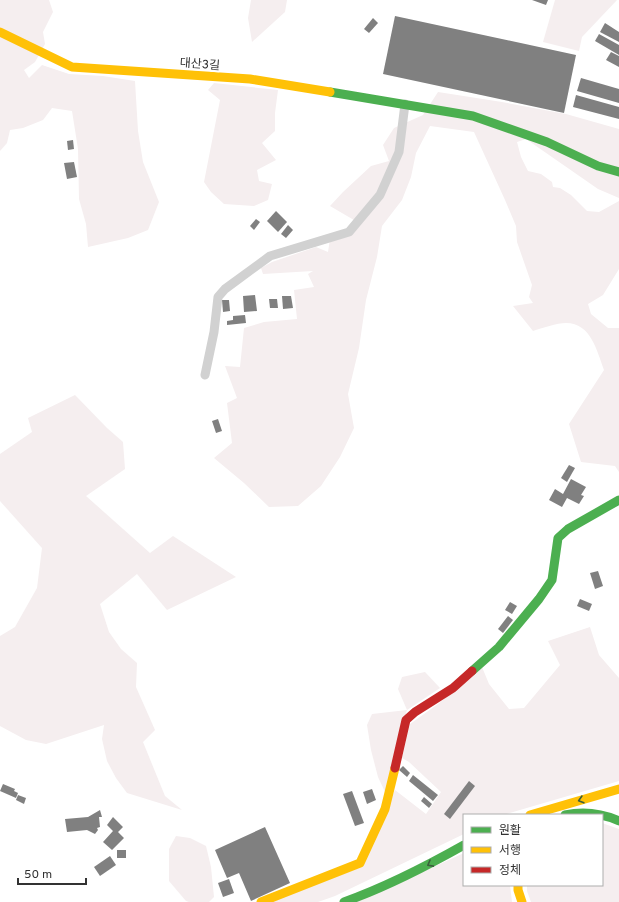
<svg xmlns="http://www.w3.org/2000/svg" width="619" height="902" font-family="Overpass,'Noto Sans KR',sans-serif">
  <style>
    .green { fill: #f5eeef }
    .building { fill: #808080 }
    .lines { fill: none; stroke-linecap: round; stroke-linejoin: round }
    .street { stroke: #d1d1d1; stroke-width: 9 }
    .fast { stroke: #4caf50; stroke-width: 9 }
    .slow { stroke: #ffc107; stroke-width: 9 }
    .jam { stroke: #c62828; stroke-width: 9 }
    .oneway { stroke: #3b5e3c }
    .labels { text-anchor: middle; stroke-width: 4; stroke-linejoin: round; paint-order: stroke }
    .street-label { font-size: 12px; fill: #323232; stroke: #fff }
  </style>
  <rect width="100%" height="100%" fill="#fff"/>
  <g class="green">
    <path d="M0 0H49L53 12 43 32 45 44 35 62 24 70 29 78 42 65 69 74 103 76 135 81 138 131 143 162 159 202 148 230 128 238 88 247 86 224 79 199 78 149 72 111 52 108 43 120 23 128 10 130 7 143 0 151Z"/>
    <path d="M251 0H287L285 12 252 42 248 18Z"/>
    <path d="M555 0H617L582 37 579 51 543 42Z"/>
    <path d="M214 83 278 90 275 113V131L262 143 276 160 257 170 259 181 272 184 268 200 254 206 224 204 211 192 204 182 220 100 208 90Z"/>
    <path d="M438 92 502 102 566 114 619 129V198L598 189 526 139 517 142 521 157 528 171 541 174 552 182 553 187 560 188 571 195 587 211 599 212 619 201V269L603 295 588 304 591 314 608 328H619V472L615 466 581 462 569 424 604 370C597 351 591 323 566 323 557 323 542 328 533 331L513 306 533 303 529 297 532 285 517 242 516 226 505 200 474 132 430 126 416 153 411 177 402 200 382 226 377 257 366 300 359 348 348 394 354 428 340 457 321 486 298 506 269 507 244 483 214 458 232 443 227 403 237 398 225 366 240 367 244 328 264 322 297 319 294 290 314 287 308 274 313 271 263 274 261 268 272 262 316 247 328 252 330 239 359 223 330 206 343 192 371 166 389 161 383 145 394 128 423 115Z"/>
    <path d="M75 395 107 428 123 442 125 469 86 496 150 553 173 536 236 577 167 610 137 574 100 604 109 632 121 649 137 663 136 687 155 730 143 742 165 796 182 810 127 793 116 778 107 761 102 739 104 725 46 744 26 740 0 726V636L15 627 37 588 42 548 0 501V454L32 432 28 418Z"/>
    <path d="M590 627 599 655 619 678V781L503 815H464V834L335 896 318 902H269L359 868 395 790 426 814 441 792 409 762 402 758 410 724 438 704 482 667 489 684 509 709 524 708 560 665 548 641Z"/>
    <path d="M425 672 440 688 407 710 396 745 386 794 378 777 371 750 367 725 372 714 407 710 398 689 402 677Z"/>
    <path d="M602 823 619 829V902H531L527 891V885H602Z"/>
    <path d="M176 836 190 838 206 846 211 867 214 897 209 902H189L186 901 169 881V849Z"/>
    <path d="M464 853V885H510L512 902H357Z"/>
  </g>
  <g class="building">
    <path d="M532 0H548L546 5Z"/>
    <path d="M395 16 576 55 564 113 383 74Z"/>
    <path d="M373 18 378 23 369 33 364 29Z"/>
    <path d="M605 23 619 32V42L600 32Z"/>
    <path d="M599 34 619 45V55L595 41Z"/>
    <path d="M611 52 619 56V67L606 60Z"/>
    <path d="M581 78 619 89V103L577 91Z"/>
    <path d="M576 95 619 107V119L573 107Z"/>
    <path d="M73 140 74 149 68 150 67 141Z"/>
    <path d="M74 162 77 177 67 179 64 163Z"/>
    <path d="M276 211 287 222 278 232 267 221Z"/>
    <path d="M256 219 260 222 254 230 250 226Z"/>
    <path d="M288 225 293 230 286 238 281 234Z"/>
    <path d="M255 295 257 311 244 312 243 296Z"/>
    <path d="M282 296H291L293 308 283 309Z"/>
    <path d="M269 299H277L278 308H270Z"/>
    <path d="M222 300H229L230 311 223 312Z"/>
    <path d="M245 315 246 323 227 325V321L233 320V316Z"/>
    <path d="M218 419 222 431 216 433 212 421Z"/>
    <path d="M569 465 575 468 567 482 561 478Z"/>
    <path d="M571 479 586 487 581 495 584 496 579 504 567 498 562 507 549 500 555 489 563 494Z"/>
    <path d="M598 571 603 586 595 589 590 573Z"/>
    <path d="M580 599 592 604 589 611 577 606Z"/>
    <path d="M510 602 517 606 512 614 505 610Z"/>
    <path d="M508 616 513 620 503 633 498 629Z"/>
    <path d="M403 766 410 773 407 777 399 770Z"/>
    <path d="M413 775 438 795 433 801 409 781Z"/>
    <path d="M469 781 475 786 450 819 444 814Z"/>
    <path d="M3 784 15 789 14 791 18 793 16 798 0 791Z"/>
    <path d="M372 789 376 800 367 804 363 792Z"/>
    <path d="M352 791 364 823 355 826 343 794Z"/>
    <path d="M18 795 26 798 24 804 16 800Z"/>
    <path d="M424 797 432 804 429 808 421 801Z"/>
    <path d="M100 810 102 817H99L100 827 97 828 98 830 95 834 87 830 67 832 65 819 88 817Z"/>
    <path d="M113 817 123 827 118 832 124 838 112 850 103 842 113 831 107 825Z"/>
    <path d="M265 827 290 883 251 901 239 873 227 878 215 850Z"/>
    <rect x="117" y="850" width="9" height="8"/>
    <path d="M110 856 116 865 100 876 94 867Z"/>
    <path d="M229 879 234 893 223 897 218 883Z"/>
  </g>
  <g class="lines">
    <path class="street" d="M205 375 214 332 218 297 225 289 270 256 349 232 380 195 399 152 405 104"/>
    <g class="fast">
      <path d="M330 92 473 116 547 142 598 166 619 172"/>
      <path d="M472 671 499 647 539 599 552 580 558 538 568 529 619 500"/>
      <path d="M565 815C584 811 601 813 619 821"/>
      <path d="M344 902C386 887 425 867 464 845"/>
    </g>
    <g class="slow">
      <path d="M0 32 72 67 250 79 330 92"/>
      <path d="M530 815 619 789"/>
      <path d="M518 885V890L522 902"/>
      <path d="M261 902 360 863 385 809 395 768"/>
    </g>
    <path class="jam" d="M395 768 406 720 415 712 453 688 472 671"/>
  </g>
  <defs><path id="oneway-chevron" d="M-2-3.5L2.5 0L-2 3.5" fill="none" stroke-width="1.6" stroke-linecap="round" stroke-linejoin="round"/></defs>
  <g class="oneway">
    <use href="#oneway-chevron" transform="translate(581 800) rotate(164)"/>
    <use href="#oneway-chevron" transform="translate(430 864) rotate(151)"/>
  </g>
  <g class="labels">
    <g class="street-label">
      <text transform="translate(200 64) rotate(4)" y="4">대산3길</text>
    </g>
  </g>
  <rect x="463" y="814" width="140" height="72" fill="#ffffff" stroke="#adadad"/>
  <rect x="471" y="827" width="20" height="6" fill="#4caf50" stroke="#adadad"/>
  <text x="499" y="834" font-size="12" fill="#323232">원활</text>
  <rect x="471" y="847" width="20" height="6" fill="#ffc107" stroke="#adadad"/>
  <text x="499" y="854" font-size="12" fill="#323232">서행</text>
  <rect x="471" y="867" width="20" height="6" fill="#c62828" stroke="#adadad"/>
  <text x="499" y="874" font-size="12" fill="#323232">정체</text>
  <path d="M18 878v6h68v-6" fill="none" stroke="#323232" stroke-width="2"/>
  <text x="24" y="878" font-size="12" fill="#323232" stroke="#ffffff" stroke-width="3" paint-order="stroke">50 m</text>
</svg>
